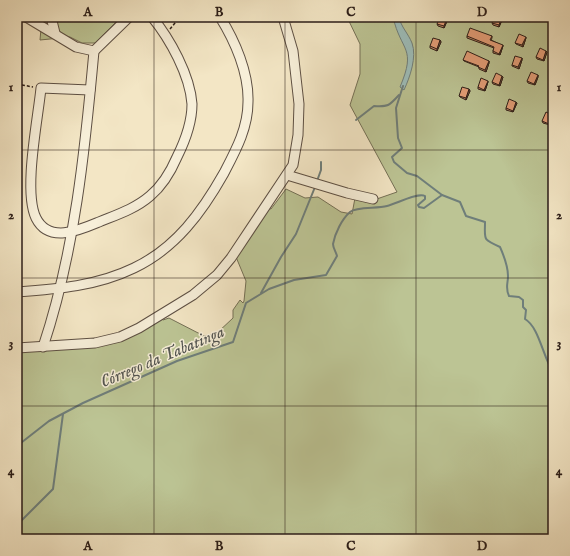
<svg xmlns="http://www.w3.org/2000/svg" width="570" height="556" font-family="'IM FELL English',serif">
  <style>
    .green { fill: #bcc494; stroke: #747056 }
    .water { fill: #9dbebb; stroke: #6f7e7a }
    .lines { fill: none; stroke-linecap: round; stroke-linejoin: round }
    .stream { stroke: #6f7e7a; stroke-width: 2 }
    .minor-casing { stroke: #5d4f43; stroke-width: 11 }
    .path { stroke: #2b1d18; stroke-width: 1.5; stroke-dasharray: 3 2; stroke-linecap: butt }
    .minor { stroke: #f7efd9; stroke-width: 9 }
    .wall { fill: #c68968; stroke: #2b1d18 }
    .shaded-wall { fill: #a16f55; stroke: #2b1d18 }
    .building { fill: #e69f79; stroke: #2b1d18 }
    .grid { fill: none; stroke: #2b1d18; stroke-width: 1; stroke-opacity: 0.55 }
    .labels { text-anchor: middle; stroke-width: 3; stroke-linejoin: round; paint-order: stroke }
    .water-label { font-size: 17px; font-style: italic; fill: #535551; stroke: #f7efd9 }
    .neatline { fill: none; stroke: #2b1d18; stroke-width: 1.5 }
    .grid-label { font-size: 13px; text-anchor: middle; font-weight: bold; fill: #2b1d18 }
  </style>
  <rect width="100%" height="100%" fill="#f3e6c5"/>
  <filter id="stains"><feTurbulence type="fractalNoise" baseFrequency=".005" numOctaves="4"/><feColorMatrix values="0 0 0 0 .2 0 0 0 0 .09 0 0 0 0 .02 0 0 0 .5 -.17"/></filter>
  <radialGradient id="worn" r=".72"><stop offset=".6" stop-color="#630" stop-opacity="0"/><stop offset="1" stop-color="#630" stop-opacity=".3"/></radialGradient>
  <g class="green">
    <path d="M42 17H121L95 43H82L70 37 40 40Z"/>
    <path d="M287 17H314L291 22Z"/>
    <path d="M347 17H553V539H17V349L108 344 161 318 163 320 169 318 204 336 217 333 233 318V310L240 300 243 303 244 301 246 281 236 257 268 208 271 209 286 189 305 198 318 197 341 212 352 214 355 198 371 201 397 192 350 105 360 74V44Z"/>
  </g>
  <path class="water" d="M393 17H399C401 27 408 33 412 43 417 57 410 77 404 90L400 87C417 47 401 52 393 17Z"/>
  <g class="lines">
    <g class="stream">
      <path d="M403 86 396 108 398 138 402 148 392 157 394 162 407 173 417 176 442 195 460 202 466 216 485 222C485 240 482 239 500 247 504 256 508 267 508 276 508 284 505 288 509 296L519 297 523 300V307L526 310 525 319C539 327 543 357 553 372"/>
      <path d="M356 120 374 106C388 107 389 106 399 95"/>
      <path d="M317 181 321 170V162"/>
      <path d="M261 293 281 257 296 234 315 187"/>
      <path d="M17 446 49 421 83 403 177 361 233 342 246 303 269 289 294 280 326 275 337 256C336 252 333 248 333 244 335 233 342 219 350 212 357 206 377 209 387 206 396 204 418 192 425 196V199L418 205 419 207 424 208 442 195"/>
      <path d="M17 525 53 489 63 414"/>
    </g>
    <defs>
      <g id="minor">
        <path d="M26 17 76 47 94 51"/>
        <path d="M51 17 55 33"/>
        <path d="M94 51 129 17"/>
        <path d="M90 90 41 88C38 119 23 191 36 218 49 244 80 230 99 222 116 215 135 209 150 196 162 186 171 171 177 157 185 141 192 122 192 104 190 75 170 39 152 17"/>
        <path d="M287 175 347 193 373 199"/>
        <path d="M17 292C58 289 97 286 134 268 176 248 202 212 224 173 236 150 248 128 248 102 249 73 235 41 220 17"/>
        <path d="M43 347C75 251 85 150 94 51"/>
        <path d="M17 348 95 343 120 337 139 328 193 295 217 275 231 258 293 165 298 135 299 104 293 51 283 17"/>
      </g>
    </defs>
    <use href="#minor" class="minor-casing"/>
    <g class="path">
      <path d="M170 29 180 17"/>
      <path d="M17 84 33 87"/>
    </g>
    <use href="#minor" class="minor"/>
  </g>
  <g class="wall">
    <path d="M447 18 448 19 444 28 438 26 437 24Z"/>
    <path d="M503 18 499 27 493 25 492 23Z"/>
    <path d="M467 36H492V38L491 40 503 46 500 55 493 53V51L494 48 467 38Z"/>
    <path d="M526 38 523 47 516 44 515 43Z"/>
    <path d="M440 40 441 42 437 51 430 48V46Z"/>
    <path d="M546 51 547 52 544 61 537 59 536 57Z"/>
    <path d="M522 58V60L519 69 512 66V65Z"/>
    <path d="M463 60 489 61V63L486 72 479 69V67L464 61Z"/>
    <path d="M538 75V77L535 85 528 83 527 81Z"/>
    <path d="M502 76 503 77 500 86 493 84 492 82Z"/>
    <path d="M488 82 485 91 478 89V87Z"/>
    <path d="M469 89 470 91 466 100 460 97 459 96Z"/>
    <path d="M516 102 517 103 513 112 506 110V108Z"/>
    <path d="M552 115 553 116 550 125 543 123 542 121Z"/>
  </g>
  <g class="shaded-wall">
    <path d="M502 17 503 18 499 27V25Z"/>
    <path d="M447 18 448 19 444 28V26Z"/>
    <path d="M526 37V38L523 47 522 45Z"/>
    <path d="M440 40 441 42 437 51V49Z"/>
    <path d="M503 45V46L500 55 499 54Z"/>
    <path d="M546 51 547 52 544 61 543 60Z"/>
    <path d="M522 58V60L519 69 518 67Z"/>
    <path d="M489 61V63L486 72 485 70Z"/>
    <path d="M538 75V77L535 85 534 84Z"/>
    <path d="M502 76 503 77 500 86 499 85Z"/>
    <path d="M488 81V82L485 91 484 90Z"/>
    <path d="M469 89 470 91 466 100V98Z"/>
    <path d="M516 102 517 103 513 112V111Z"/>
    <path d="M552 115 553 116 550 125 549 124Z"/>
  </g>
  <g class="building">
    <path d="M440 17 447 18 444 26 437 24Z"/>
    <path d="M494 17H502L499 25 492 23Z"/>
    <path d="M552 24H553V34L549 33Z"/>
    <path d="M470 28 492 36 490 40 503 45 499 54 493 51 494 47 467 36Z"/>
    <path d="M519 34 526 37 522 45 515 43Z"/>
    <path d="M433 38 440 40 437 49 430 46Z"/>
    <path d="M540 48 546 51 543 60 536 57Z"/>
    <path d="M467 51 489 61 485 70 478 67 479 66 463 60Z"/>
    <path d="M515 56 522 58 518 67 512 65Z"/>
    <path d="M531 72 538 75 534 84 527 81Z"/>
    <path d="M496 73 502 76 499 85 492 82Z"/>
    <path d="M481 78 488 81 484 90 478 87Z"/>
    <path d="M462 87 469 89 466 98 459 96Z"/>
    <path d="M509 99 516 102 513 111 506 108Z"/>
    <path d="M546 112 552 115 549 124 542 121Z"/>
  </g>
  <path class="grid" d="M154 17V539M285 17V539M416 17V539M17 150H553M17 278H553M17 406H553"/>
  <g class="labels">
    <g class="water-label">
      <text transform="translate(162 356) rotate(-23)" y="6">Córrego da Tabatinga</text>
    </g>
  </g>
  <rect width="570" height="556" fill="none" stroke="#f3e6c5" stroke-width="44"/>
  <rect x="22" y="22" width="526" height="512" class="neatline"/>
  <g class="grid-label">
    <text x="88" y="16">A</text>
    <text x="219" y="16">B</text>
    <text x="351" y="16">C</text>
    <text x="482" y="16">D</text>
    <text x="11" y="91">1</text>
    <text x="559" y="91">1</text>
    <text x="11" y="219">2</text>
    <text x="559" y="219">2</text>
    <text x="11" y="347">3</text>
    <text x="559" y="347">3</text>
    <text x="11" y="475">4</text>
    <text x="559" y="475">4</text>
    <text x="88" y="550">A</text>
    <text x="219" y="550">B</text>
    <text x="351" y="550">C</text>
    <text x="482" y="550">D</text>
  </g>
  <rect width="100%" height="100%" filter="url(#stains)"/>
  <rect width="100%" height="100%" fill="url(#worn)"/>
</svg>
